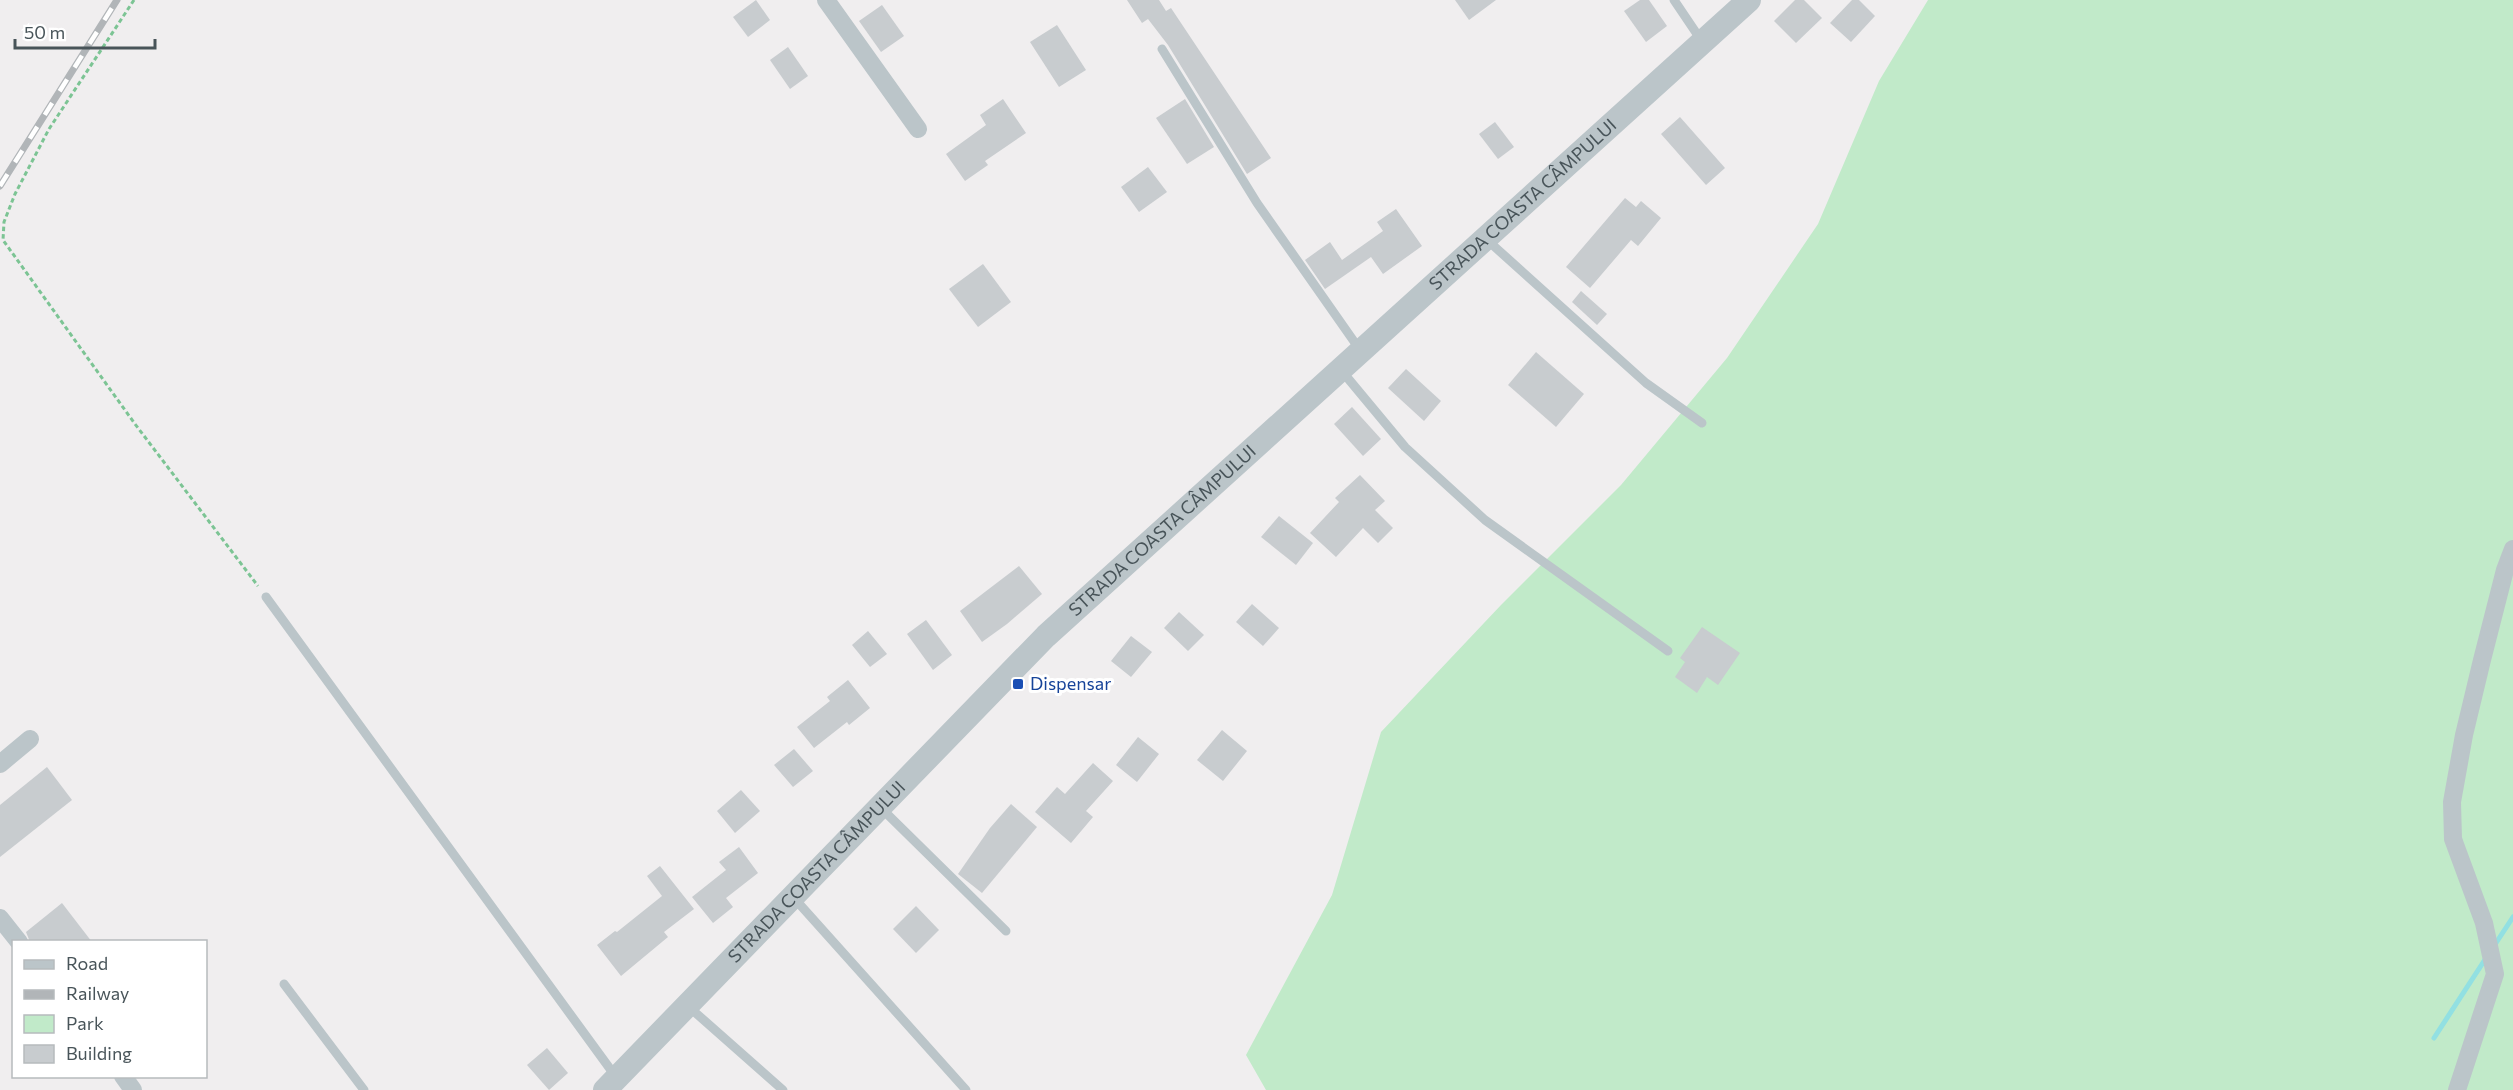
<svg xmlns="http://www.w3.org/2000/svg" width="2513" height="1090" font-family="Commissioner,sans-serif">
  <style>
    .green { fill: #c1eac9 }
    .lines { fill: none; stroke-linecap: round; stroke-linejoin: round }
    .stream { stroke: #92e0e2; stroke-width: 5 }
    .building { fill: #c8cccf }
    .path { stroke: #7cc494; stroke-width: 3; stroke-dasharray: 4.5 3; stroke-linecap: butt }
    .service { stroke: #bbc5c9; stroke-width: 9 }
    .minor { stroke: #bbc5c9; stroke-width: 18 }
    .tertiary { stroke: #bbc5c9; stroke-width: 24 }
    .rail-casing { stroke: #b1b5b8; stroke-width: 7 }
    .rail { stroke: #fff; stroke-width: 4.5; stroke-dasharray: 14; stroke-linecap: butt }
    .transit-dot { fill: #1a4fb4; stroke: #fff; stroke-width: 2 }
    .labels { text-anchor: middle; stroke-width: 6; stroke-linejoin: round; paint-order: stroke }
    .street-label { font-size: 18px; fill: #485459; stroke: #fff }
    .transit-label { font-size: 18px; fill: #164399; stroke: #fff; text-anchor: start }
  </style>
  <rect width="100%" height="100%" fill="#f0eeef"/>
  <path class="green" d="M1928 0H2513V1090H1266L1246 1055 1332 895 1381 732 1501 605 1621 485 1727 358 1818 224 1879 81Z"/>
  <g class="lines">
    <g class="stream">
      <path d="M2494 946 2513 917"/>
      <path d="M2434 1038 2486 958"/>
    </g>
  </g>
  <g class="building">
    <path d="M756 0 770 20 748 37 733 17Z"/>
    <path d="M1127 0H1159L1166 11 1171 8 1271 158 1247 174 1168 45 1148 19 1142 23Z"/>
    <path d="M1455 0H1496L1469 20Z"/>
    <path d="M1640 0H1649L1667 26 1646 42 1624 11Z"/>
    <path d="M1795 0H1804L1822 18 1796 43 1774 21Z"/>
    <path d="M1852 0H1859L1875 16 1851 42 1830 23Z"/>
    <path d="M882 5 904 36 881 52 859 21Z"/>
    <path d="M1057 25 1086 70 1059 87 1030 42Z"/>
    <path d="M788 47 808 76 790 89 770 60Z"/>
    <path d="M1003 99 1026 133 985 161 988 165 965 181 946 154 986 125 980 115Z"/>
    <path d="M1185 99 1214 147 1187 164 1156 118Z"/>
    <path d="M1680 117 1725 168 1706 185 1661 134Z"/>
    <path d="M1495 122 1514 147 1498 159 1479 134Z"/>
    <path d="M1148 167 1167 192 1139 212 1121 187Z"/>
    <path d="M1625 198 1636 207 1641 201 1661 218 1638 246 1631 240 1590 288 1566 267Z"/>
    <path d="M1396 209 1422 246 1383 274 1371 257 1325 289 1305 260 1330 242 1342 260 1383 231 1377 222Z"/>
    <path d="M983 264 1011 302 978 327 949 289Z"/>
    <path d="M1581 291 1607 314 1597 325 1572 302Z"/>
    <path d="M1536 352 1584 394 1556 427 1508 385Z"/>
    <path d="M1406 369 1441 401 1424 421 1388 388Z"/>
    <path d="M1352 407 1381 439 1363 456 1334 424Z"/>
    <path d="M1360 475 1385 501 1375 510 1393 528 1378 543 1363 528 1336 557 1310 533 1339 502 1335 498Z"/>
    <path d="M1279 516 1313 543 1296 565 1261 537Z"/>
    <path d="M1019 566 1042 594 1007 624 982 642 960 611Z"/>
    <path d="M1252 604 1279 628 1263 646 1236 622Z"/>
    <path d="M1179 612 1204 635 1188 651 1164 628Z"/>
    <path d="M926 620 952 655 933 670 907 634Z"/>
    <path d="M1702 627 1740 653 1718 685 1707 677 1697 693 1675 677 1685 662 1680 658Z"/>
    <path d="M868 631 887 654 870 667 852 645Z"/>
    <path d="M1131 636 1152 652 1131 677 1111 661Z"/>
    <path d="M848 680 870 708 849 725 847 722 814 748 797 727 830 701 827 697Z"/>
    <path d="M1222 730 1247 751 1223 781 1197 760Z"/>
    <path d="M1138 737 1159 754 1137 782 1116 765Z"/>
    <path d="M794 749 813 771 793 787 774 765Z"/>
    <path d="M1093 763 1113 781 1086 811 1093 817 1071 843 1035 812 1057 787 1065 794Z"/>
    <path d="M47 767 72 800 0 857V805Z"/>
    <path d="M741 790 760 811 735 833 717 811Z"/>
    <path d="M1011 804 1037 827 982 893 958 874 990 828Z"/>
    <path d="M739 847 758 873 726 898 733 907 713 923 692 897 726 870 719 862Z"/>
    <path d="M660 866 694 909 664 932 668 937 621 976 597 945 615 931 617 932 662 896 647 876Z"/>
    <path d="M62 903 92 942H30L26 932Z"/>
    <path d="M916 906 939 930 916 953 893 929Z"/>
    <path d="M547 1048 568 1073 549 1090 527 1065Z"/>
  </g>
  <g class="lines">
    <path class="path" d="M134 0 49 129 15 194 4 222 3 240 135 424 258 586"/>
    <g class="service">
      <path d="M1674 0 1701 40"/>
      <path d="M1162 49 1257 203 1360 350"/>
      <path d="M1486 239 1646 383 1702 423"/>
      <path d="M1341 370 1405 447 1485 520 1668 651"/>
      <path d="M266 597 616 1077"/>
      <path d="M881 808 1006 931"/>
      <path d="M794 898 966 1090"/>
      <path d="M284 984 364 1090"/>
      <path d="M689 1007 783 1090"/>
    </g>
    <g class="minor">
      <path d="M826 0 918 129"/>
      <path d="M0 764 30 739"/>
      <path d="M0 918 19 942"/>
      <path d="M123 1076 133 1090"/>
      <path d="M2457 1090 2495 974 2484 923 2453 839 2452 802 2464 735 2482 660 2505 570 2513 549"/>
    </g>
    <path class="tertiary" id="s1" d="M605 1090 1046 636 1749 0"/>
    <defs>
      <path id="rail" d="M0 186 117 0"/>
    </defs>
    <use href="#rail" class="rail-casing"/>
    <use href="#rail" class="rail"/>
  </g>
  <rect class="transit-dot" x="1012" y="678" width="12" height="12" rx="3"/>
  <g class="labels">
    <g class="street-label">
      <text dy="6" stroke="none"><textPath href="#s1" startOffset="1276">STRADA COASTA CÂMPULUI</textPath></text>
      <text dy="6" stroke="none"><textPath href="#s1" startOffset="790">STRADA COASTA CÂMPULUI</textPath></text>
      <text dy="6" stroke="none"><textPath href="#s1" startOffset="304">STRADA COASTA CÂMPULUI</textPath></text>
    </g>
    <g class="transit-label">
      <text x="1030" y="690">Dispensar</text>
    </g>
  </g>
  <rect x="12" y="940" width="195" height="138" fill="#ffffff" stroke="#b6bbbd" stroke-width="1.5"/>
  <rect x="24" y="960" width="30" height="9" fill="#bbc5c9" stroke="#b6bbbd" stroke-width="1.5"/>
  <text x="66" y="970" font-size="18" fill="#485459">Road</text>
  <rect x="24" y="990" width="30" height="9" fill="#b1b5b8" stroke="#b6bbbd" stroke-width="1.5"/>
  <text x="66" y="1000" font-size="18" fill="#485459">Railway</text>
  <rect x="24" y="1015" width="30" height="18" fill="#c1eac9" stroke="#b6bbbd" stroke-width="1.5"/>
  <text x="66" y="1030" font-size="18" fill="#485459">Park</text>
  <rect x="24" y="1045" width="30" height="18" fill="#c8cccf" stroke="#b6bbbd" stroke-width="1.5"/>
  <text x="66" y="1060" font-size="18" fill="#485459">Building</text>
  <path d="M15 39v9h140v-9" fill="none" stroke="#485459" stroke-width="3"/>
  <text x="24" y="39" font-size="18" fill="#485459" stroke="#ffffff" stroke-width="4.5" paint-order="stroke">50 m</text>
</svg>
